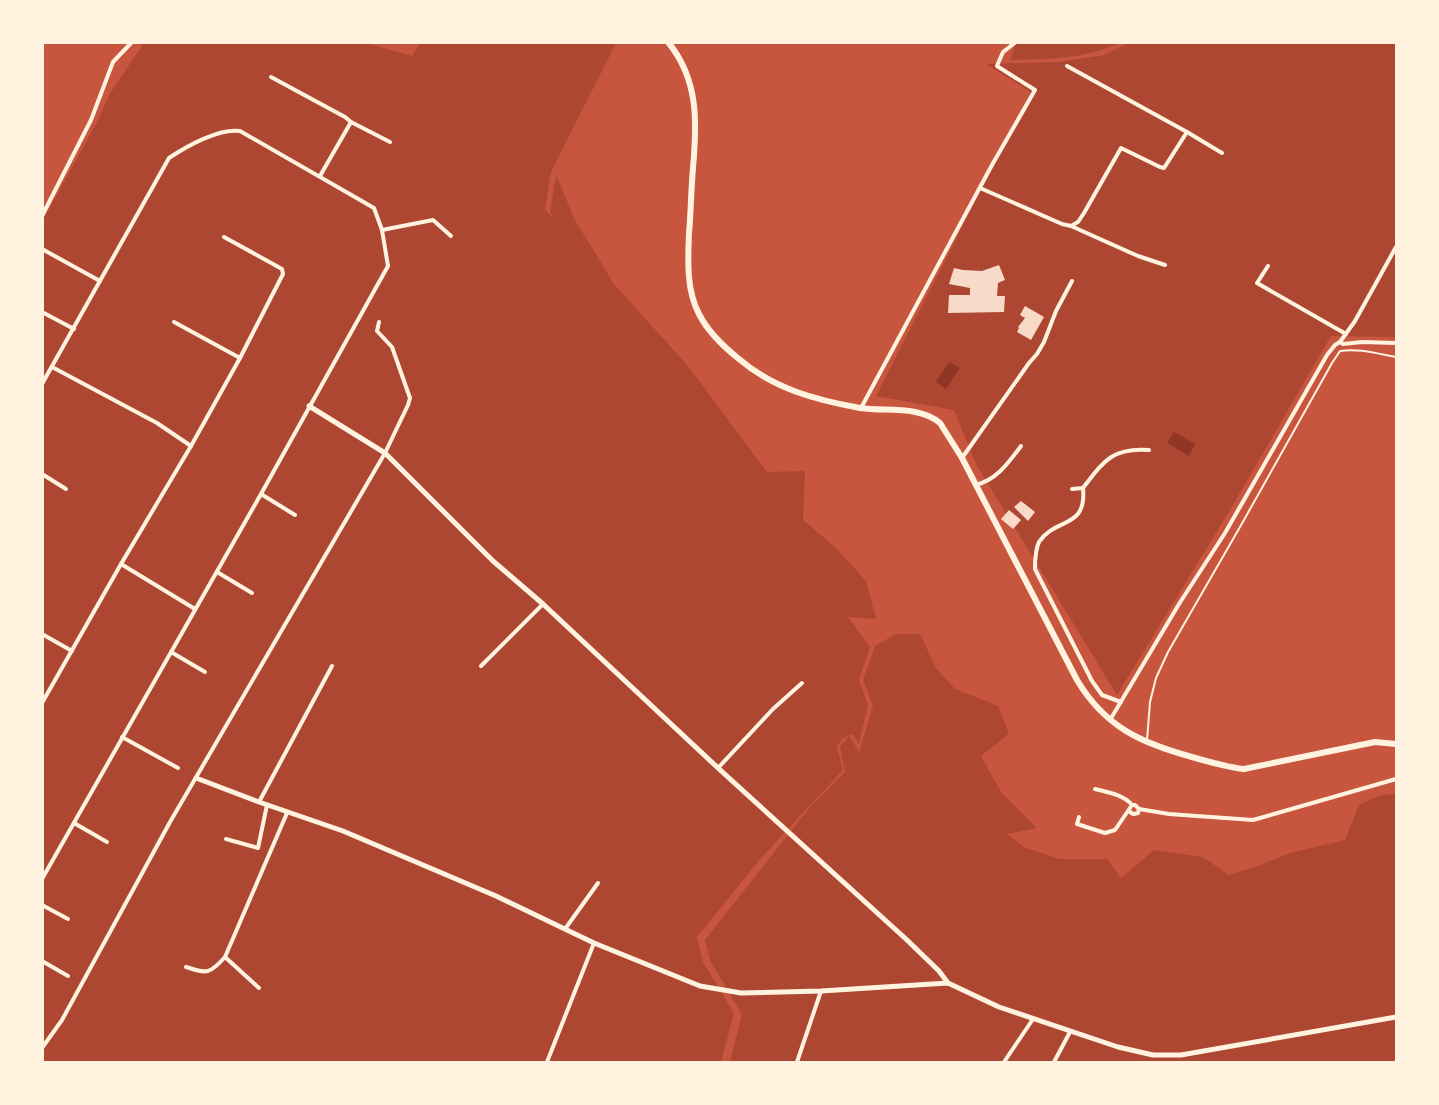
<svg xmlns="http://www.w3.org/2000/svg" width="1439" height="1105" font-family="'Archivo Narrow',sans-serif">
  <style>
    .green { fill: #ae4732 }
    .water { fill: #8f3625 }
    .building { fill: #f7dbc8 }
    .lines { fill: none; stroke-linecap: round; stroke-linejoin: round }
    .service { stroke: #fff3e0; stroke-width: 2 }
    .minor { stroke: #fff3e0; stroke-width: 4 }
    .tertiary { stroke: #fff3e0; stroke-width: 5 }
    .primary { stroke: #fff3e0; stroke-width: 6 }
  </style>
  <rect width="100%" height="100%" fill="#c8553d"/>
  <g class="green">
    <path d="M144 43H367L412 56 420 43H616L551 172 545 209 553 219 550 211 556 175 575 220 614 284 688 366 767 472 805 471 803 520 835 547 866 581 876 619 848 617 870 647 859 680 868 705 859 744 852 734 849 735 859 752 873 706 863 680 875 646 896 634H920L936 668 955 689 998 706 1009 734 981 756 1001 792 1037 828 1007 834 1024 847 1059 859H1107L1121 878 1154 850 1203 857 1229 875 1258 866 1290 853 1345 840 1359 805 1381 795 1396 794V1062H730L742 1015 710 960 705 940 810 807 845 772 840 747 849 735 842 739 837 747 843 770 761 858 697 937 703 962 734 1013 721 1062H43V220L97 122 111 92Z"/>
    <path d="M1015 43H1119C1085 59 1048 59 1011 60Z"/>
    <path d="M1129 43H1396V337L1331 336 1230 510 1117 695 976 464 954 410 876 396 1031 92 986 64 1059 62 1104 55Z"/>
  </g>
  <g class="water">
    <path d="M949 362 960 368 946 389 936 382Z"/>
    <path d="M1174 432 1195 444 1189 456 1167 443Z"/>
  </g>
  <g class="building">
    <path d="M999 265 1005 280 998 283 997 296H1005L1004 312 948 313 949 295H970V288L949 284 954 268 963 270 982 271Z"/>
    <path d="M1025 306 1044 317 1031 340 1017 332 1019 328 1018 327 1025 318 1020 315Z"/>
    <path d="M1021 501 1035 512 1028 521 1014 507Z"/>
    <path d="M1009 510 1021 520 1013 529 1001 519Z"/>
  </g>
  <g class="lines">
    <path class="service" d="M1147 740 1150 702 1156 678 1168 652 1240 527 1332 363 1340 351C1359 348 1378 354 1396 357"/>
    <g class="minor">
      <path d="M1067 66 1187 132"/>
      <path d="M271 77 345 117 351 122 320 176"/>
      <path d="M351 122 390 142"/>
      <path d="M980 188 1062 224 1071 226 1078 222 1084 213 1121 148 1160 167 1164 168 1187 132 1222 153"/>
      <path d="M42 216 91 120 113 62 132 42"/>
      <path d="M1071 226 1138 256 1165 265"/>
      <path d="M382 230 433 220 451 236"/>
      <path d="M42 249 100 281"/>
      <path d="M1268 266 1257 283 1346 334"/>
      <path d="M42 312 74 329"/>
      <path d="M174 322 240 358"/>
      <path d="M1340 342 1355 321 1396 247"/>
      <path d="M52 367 157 423 191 446"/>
      <path d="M42 384 169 158C187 146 219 128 240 131L374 208 382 230 388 266 261 494 42 879"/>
      <path d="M861 408 992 165 1035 90 997 66 1003 52 1016 42"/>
      <path d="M962 458 1029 363 1037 354 1044 342 1056 311 1072 281"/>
      <path d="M42 474 66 489"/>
      <path d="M975 485C996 481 1009 462 1021 446"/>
      <path d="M1083 488C1087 530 1055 517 1039 542 1035 550 1035 560 1035 569L1092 681 1102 695 1121 702"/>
      <path d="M1072 489 1083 488C1103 462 1112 447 1149 450"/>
      <path d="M261 494 295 515"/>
      <path d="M121 564 195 609"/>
      <path d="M217 572 252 593"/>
      <path d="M42 634 72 651"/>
      <path d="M171 652 205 672"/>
      <path d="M481 666 543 604"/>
      <path d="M42 703 121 564 191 446 240 358 283 274 282 269 224 237"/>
      <path d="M1110 720 1179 604 1225 533 1327 355 1335 345 1340 342 1343 344 1362 342 1396 343"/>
      <path d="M122 737 178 768"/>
      <path d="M718 768 773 709 802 683"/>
      <path d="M1095 789C1107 792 1124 795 1132 805"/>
      <path d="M259 802 332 666"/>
      <path d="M1139 809 1169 814 1253 820 1396 779"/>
      <path d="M1079 817 1077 824 1105 833 1115 830 1132 805H1135L1139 809 1138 813 1134 814 1131 813 1129 810"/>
      <path d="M74 823 107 842"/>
      <path d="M226 839 258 848 267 805"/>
      <path d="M42 905 68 919"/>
      <path d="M565 929 598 883"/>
      <path d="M225 957 259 988"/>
      <path d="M42 961 68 976"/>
      <path d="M186 967C207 974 210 974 225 957L287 813"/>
      <path d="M42 1048 62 1020 170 822 385 453 408 405 410 398 392 347 377 331 379 322"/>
      <path d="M547 1062 594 943"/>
      <path d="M797 1062 821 991"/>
      <path d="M1004 1062 1033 1019"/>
      <path d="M1054 1062 1070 1032"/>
    </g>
    <g class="tertiary">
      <path d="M309 406 385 453 493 561 543 604 718 768 907 940 939 971 948 983"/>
      <path d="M196 778 259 802 343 831 496 896 594 943 700 986 741 993 821 991 948 983 999 1007 1118 1047 1153 1055H1181L1396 1017"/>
    </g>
    <path class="primary" d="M668 42C699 80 697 123 693 168 691 190 691 211 689 233 688 260 686 289 699 314 708 332 724 347 739 359 774 389 816 400 860 408 886 412 918 405 940 423L962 458 1077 680C1105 727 1141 743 1192 757 1209 762 1226 767 1244 769L1375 742 1396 744"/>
  </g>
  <rect width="1439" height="1105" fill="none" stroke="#fff3e0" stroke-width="88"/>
</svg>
